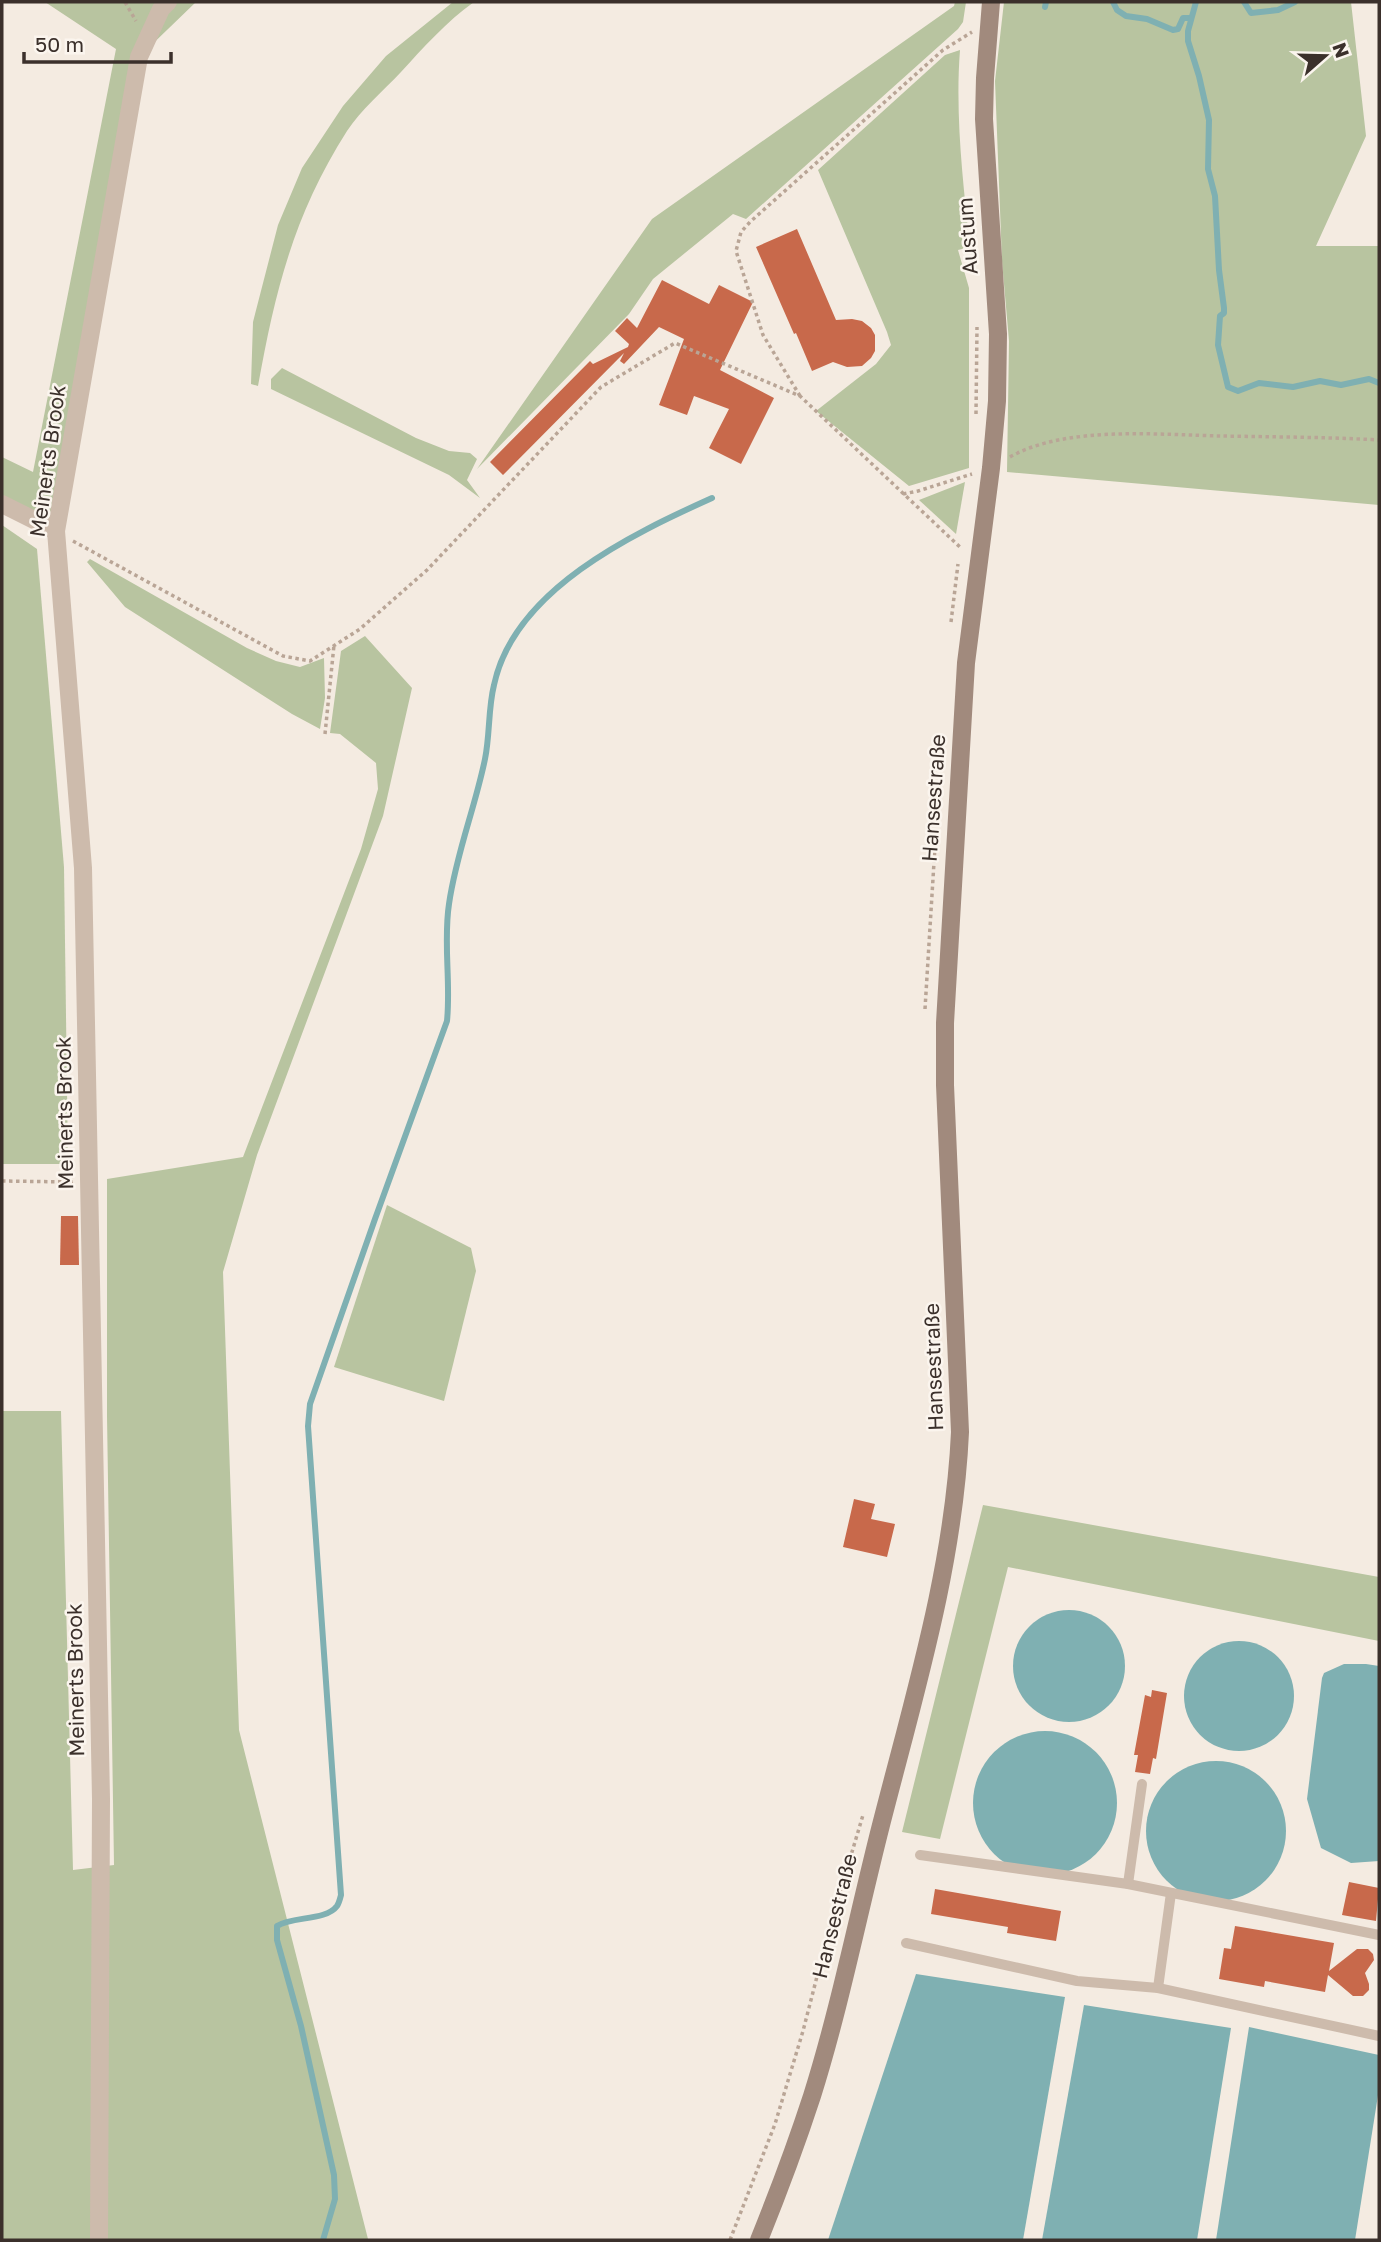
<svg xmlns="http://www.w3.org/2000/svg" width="1381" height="2242" font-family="'Golos Text',sans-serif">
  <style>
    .green { fill: #b8c4a0 }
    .water { fill: #7fb0b2 }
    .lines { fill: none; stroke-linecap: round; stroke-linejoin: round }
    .stream { stroke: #7fb0b2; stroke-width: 6 }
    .building { fill: #c8694b }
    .path { stroke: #b9a596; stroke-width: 3.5; stroke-dasharray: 3.5 3.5; stroke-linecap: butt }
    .lane { stroke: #cdbbac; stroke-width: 10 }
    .street { stroke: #cdbbac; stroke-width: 18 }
    .secondary { stroke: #a18a7d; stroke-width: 18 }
    .labels { text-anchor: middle; stroke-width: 5; stroke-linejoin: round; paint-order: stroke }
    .street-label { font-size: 21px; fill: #3b302b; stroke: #fbf5ee }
  </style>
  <rect width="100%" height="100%" fill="#f4ebe1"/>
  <g class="green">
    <path d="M45 2H196L139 57 56 531 2 504V457L33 472 116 49Z"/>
    <path d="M453 2H474C447 21 423 48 401 72 383 91 361 110 347 131 294 214 275 291 258 386L251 384 253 322 278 225 302 168 343 106 386 56Z"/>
    <path d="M955 2H966L963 22 958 29 746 219 733 214 653 279 629 314 477 469 652 219 954 6Z"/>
    <path d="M1004 2H1351L1366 136 1316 246H1379V505L1007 472 1009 341 1002 261 995 81Z"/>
    <path d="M960 50C955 115 963 182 970 247L958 250 969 288V468L909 486 816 411 876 364 891 345 887 332 818 170 945 55Z"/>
    <path d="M282 368 416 438 449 451 470 453 477 459 467 480 480 498 449 475 271 389V379Z"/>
    <path d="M965 482 956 534 919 500Z"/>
    <path d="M2 525 37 549 64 867 68 1164H2Z"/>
    <path d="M90 559 247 648 276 661 300 667 324 658 325 698 320 729 292 714 125 607 87 562Z"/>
    <path d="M365 636 412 688 383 816 257 1155 223 1272 239 1730 368 2239 370 2240H2V1411H61L73 1870 114 1865 107 1416V1179L243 1157 361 849 378 789 376 763 340 734 330 733 341 651Z"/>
    <path d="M387 1205 471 1248 476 1271 444 1401 334 1367Z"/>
    <path d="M983 1505 1379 1577V1641L1008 1567 940 1839 902 1832Z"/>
  </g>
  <g class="water">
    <circle cx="1069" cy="1666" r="56"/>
    <circle cx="1239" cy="1696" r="55"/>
    <path d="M1344 1664H1366L1379 1666V1861L1351 1863 1321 1848 1307 1799 1322 1678 1324 1673Z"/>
    <circle cx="1045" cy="1803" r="72"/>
    <circle cx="1216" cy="1831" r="70"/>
    <path d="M916 1974 1065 1997 1023 2240H828Z"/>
    <path d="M1084 2005 1231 2028 1197 2240H1042Z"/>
    <path d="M1249 2027 1379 2055V2089L1355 2240H1216Z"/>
  </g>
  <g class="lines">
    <g class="stream">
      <path d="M1113 2 1117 10 1126 16 1147 19 1173 30 1178 29 1183 18H1191"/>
      <path d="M1196 2 1188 31V41L1199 76 1209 120 1208 169 1215 196 1219 270 1224 308V313L1220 316 1218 345 1228 387 1238 391 1259 383 1293 387 1320 381 1341 385 1369 379 1379 383"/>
      <path d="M1244 2 1251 13 1278 10 1295 2"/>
      <path d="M1045 7 1046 2"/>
      <path d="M323 2240 335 2199 334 2175 301 2026 277 1940V1926C292 1916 326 1921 337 1906 339 1903 340 1899 341 1895L308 1426 310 1404 375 1219 447 1021C451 982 443 942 449 904 456 854 475 808 485 759 490 735 488 709 494 685 514 590 632 534 712 498"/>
    </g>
  </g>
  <g class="building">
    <path d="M797 229 836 320 852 319 862 321 871 328 875 335V351L871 358 862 366 847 367 833 362 812 371 796 333 794 334 756 247Z"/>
    <path d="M662 280 709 304 719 285 753 302 720 370 774 398 741 464 709 448 729 409 694 396 687 415 659 405 684 339 659 327 624 364 620 361 624 353 503 475 490 462 590 361 593 364 628 347 629 344 615 331 627 318 637 328Z"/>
    <path d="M61 1216H78L79 1265H60Z"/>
    <path d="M854 1499 875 1504 871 1519 895 1524 887 1557 843 1547Z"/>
    <path d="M1152 1690 1167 1693 1156 1759 1153 1758 1150 1774 1135 1772 1138 1755H1134L1145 1695 1151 1697Z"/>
    <path d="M1349 1882 1379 1888 1376 1921 1342 1915Z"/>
    <path d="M935 1889 1061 1911 1056 1941 1007 1933 1008 1927 931 1914Z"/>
    <path d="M1235 1926 1334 1943 1329 1971 1357 1949H1368L1373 1954 1374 1960 1365 1973 1369 1984V1990L1363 1996H1353L1328 1975 1325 1992 1265 1981 1264 1987 1219 1979 1224 1948 1231 1949Z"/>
  </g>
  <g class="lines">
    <g class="path">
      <path d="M125 2 136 21"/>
      <path d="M800 396 763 335 736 251 741 232 750 222 943 50 972 32"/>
      <path d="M976 414 977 327"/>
      <path d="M1010 457C1066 425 1160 435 1223 436 1275 437 1327 437 1379 440"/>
      <path d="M903 494 918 491 972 474"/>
      <path d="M73 541 283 656 310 661 360 629 427 570 601 387 675 343 800 396 962 549"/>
      <path d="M951 622 958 564"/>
      <path d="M325 734 334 645"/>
      <path d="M925 1009 935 846"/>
      <path d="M2 1181 73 1182"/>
      <path d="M730 2240 775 2124 803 2031 830 1926 863 1815"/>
    </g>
    <g class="lane">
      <path d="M920 1855 1128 1884 1379 1935"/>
      <path d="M1128 1884 1142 1784"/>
      <path d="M906 1943 1077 1981 1158 1988 1379 2036"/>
      <path d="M1158 1988 1171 1893"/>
    </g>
    <g class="street">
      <path d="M2 504 56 531"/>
      <path d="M99 2240 101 1799 83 868 56 531 139 57 161 9 168 2"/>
    </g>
    <path class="secondary" d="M759 2240C778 2193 796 2145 812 2096 840 2007 858 1915 881 1825 914 1696 954 1566 960 1432L945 1085V1023L966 663 991 468 997 401 998 334 984 119 985 78 991 2"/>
  </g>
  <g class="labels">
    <g class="street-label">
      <text transform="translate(968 236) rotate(-94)" y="7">Austum</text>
      <text transform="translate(48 461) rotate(-82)" y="7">Meinerts Brook</text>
      <text transform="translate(934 798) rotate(-86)" y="7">Hansestraße</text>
      <text transform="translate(65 1113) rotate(-91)" y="7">Meinerts Brook</text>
      <text transform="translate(934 1367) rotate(-92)" y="7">Hansestraße</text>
      <text transform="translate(76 1680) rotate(-91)" y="7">Meinerts Brook</text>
      <text transform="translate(835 1916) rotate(-76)" y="7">Hansestraße</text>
    </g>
  </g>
  <rect width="1381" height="2242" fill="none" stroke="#3b302b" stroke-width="7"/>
  <g transform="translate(1325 56) rotate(70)" stroke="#fbf5ee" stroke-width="5" paint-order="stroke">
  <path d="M0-5L12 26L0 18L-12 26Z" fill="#3b302b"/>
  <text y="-10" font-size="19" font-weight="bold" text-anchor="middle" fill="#3b302b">N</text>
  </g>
  <path d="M24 52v10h147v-10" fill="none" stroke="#3b302b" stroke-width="3.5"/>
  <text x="35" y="52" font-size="21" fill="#3b302b" stroke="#fbf5ee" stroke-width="5" paint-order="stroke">50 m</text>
</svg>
